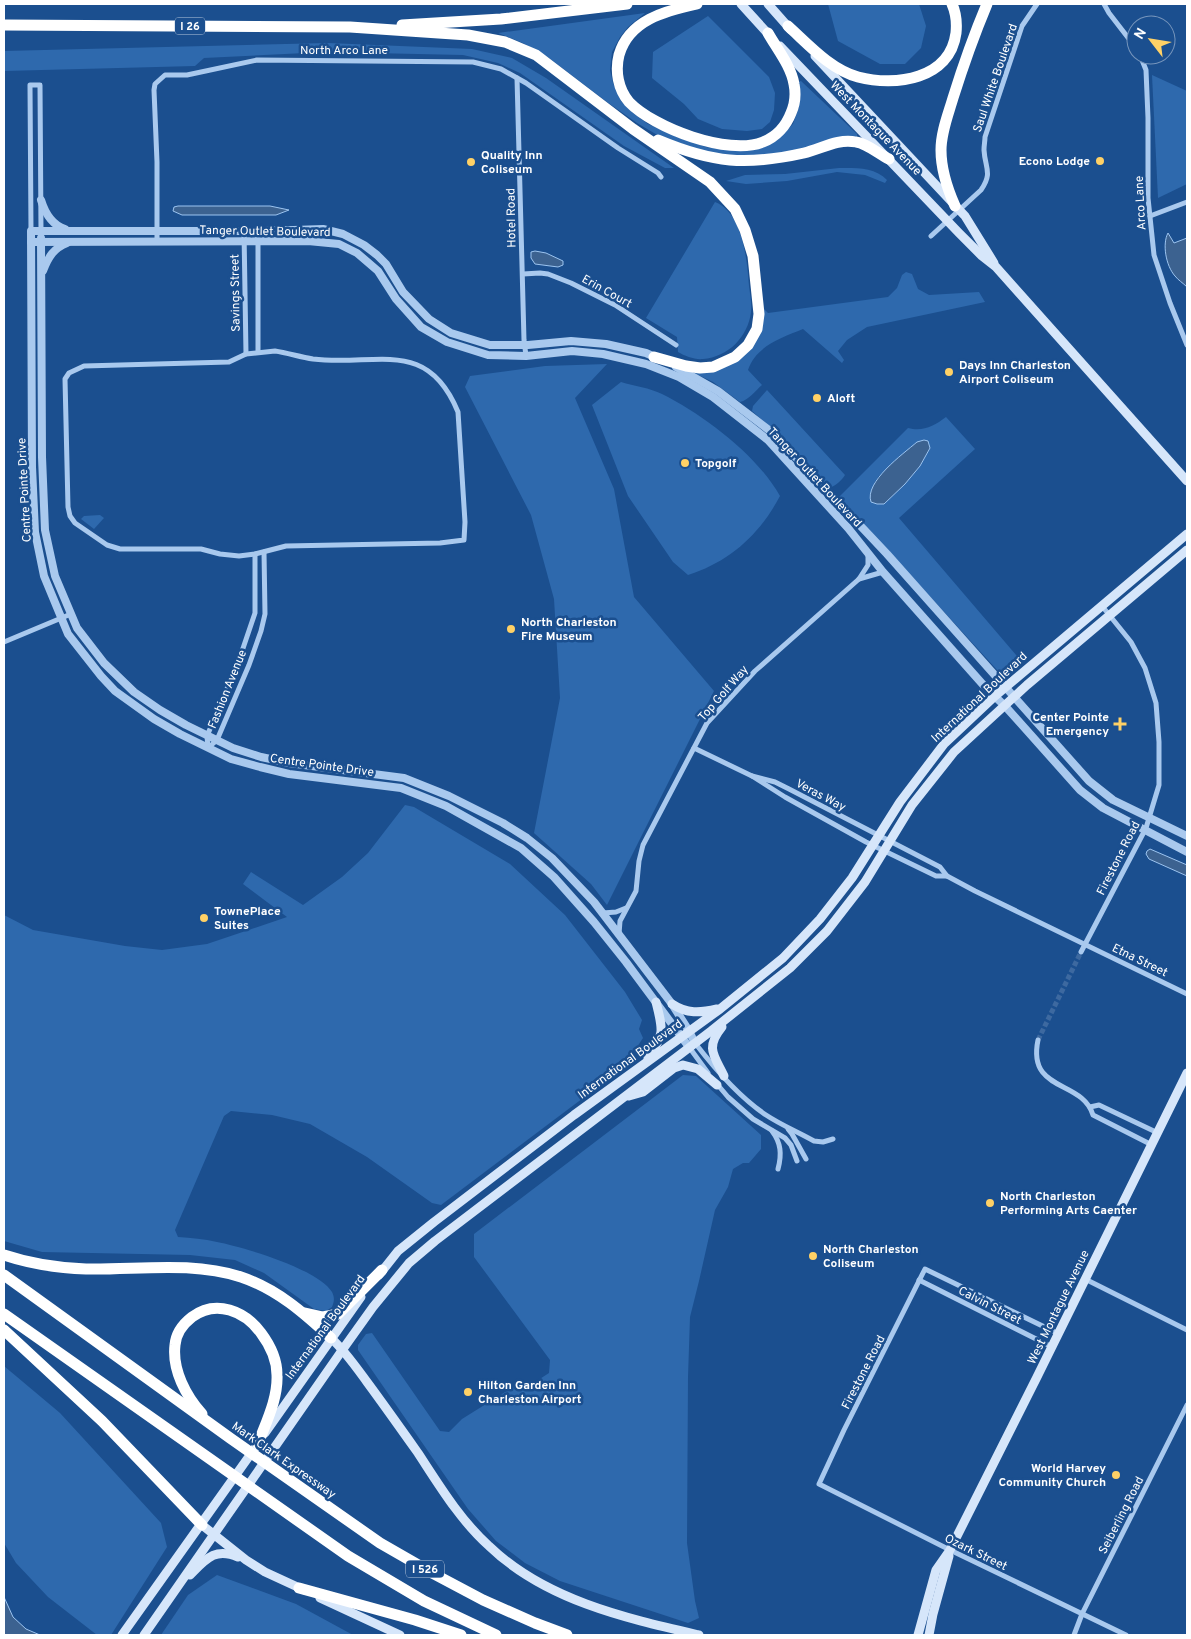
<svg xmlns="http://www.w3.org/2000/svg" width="1191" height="1639" font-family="Overpass,sans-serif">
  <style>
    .green { fill: #2e69ad; fill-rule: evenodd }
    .water { fill: #3c6290; stroke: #9cc4f0 }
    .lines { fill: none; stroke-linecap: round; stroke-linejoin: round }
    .minor-tunnel { stroke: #3d69a0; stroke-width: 5; stroke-dasharray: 5 2.5; stroke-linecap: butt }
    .minor { stroke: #a9c9ee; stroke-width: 5 }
    .tertiary { stroke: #a9c9ee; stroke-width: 8 }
    .secondary { stroke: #d6e6fa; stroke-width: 9 }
    .motorway { stroke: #fff; stroke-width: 11 }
    .poi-dot { fill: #ffd166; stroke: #1b4f8f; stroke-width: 2 }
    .labels { text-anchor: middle; stroke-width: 5; stroke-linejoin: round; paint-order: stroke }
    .shield { fill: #1b4f8f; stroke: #bbcadd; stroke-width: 1 }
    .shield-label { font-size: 11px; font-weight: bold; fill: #fff }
    .street-label { font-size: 12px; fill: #fff; stroke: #1b4f8f }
    .poi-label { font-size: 12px; font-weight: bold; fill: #fff; stroke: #1b4f8f; text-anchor: start }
  </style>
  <rect width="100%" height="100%" fill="#1b4f8f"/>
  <g class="green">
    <path d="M828 4H919L926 26 921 48 905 64H880L838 41Z"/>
    <path d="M645 13 628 27 620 37 612 52 610 70 613 83 621 101 633 113 648 124 677 137 706 147 727 150 776 141 793 124 799 107 798 82 801 81 857 134V138L838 137 799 150 767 156 713 154 659 136 637 123 607 102 549 58 523 43 498 33Z"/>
    <path d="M708 16 769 77 775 93 774 110 770 122 762 129 747 131 722 129 698 119 684 104 652 78 653 52Z"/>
    <path d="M328 43 472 49 512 58 546 78 674 168H665L624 146 520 73 498 63 463 55 326 52 204 58 195 66 4 71V51Z"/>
    <path d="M1152 75 1187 91V184L1158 198Z"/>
    <path d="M839 168C856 168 875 167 887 180L885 183 865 175 837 172 787 181 746 184 726 181 745 175 785 174Z"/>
    <path d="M715 202C743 213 747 259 749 286 750 294 752 304 751 312 748 337 728 357 703 359 695 360 685 356 678 352L677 337 646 318Z"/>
    <path d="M906 272 912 274 918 289 929 295 979 292 985 302 867 327 847 340 838 351 844 360 842 363 803 329C781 338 756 346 748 370L762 385C755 391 749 400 740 402L713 382 688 370 718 369 762 322 764 309 768 313 888 297 897 288 902 275Z"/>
    <path d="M607 364 575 398 614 489 634 597 714 691 607 905 591 884 534 833 560 698 554 599 531 515 465 387 470 376 545 366Z"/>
    <path d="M621 382C634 386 650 388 662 394 704 415 757 455 780 496 760 534 730 562 688 575L673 562 628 496 592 405Z"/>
    <path d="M767 390 845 475C842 480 835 487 828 488L777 433 752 411 753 406Z"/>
    <path d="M946 417 975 449 899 518 1023 663 1008 674 999 672 839 497 908 428C923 432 934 426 946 417ZM917 442 930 448 920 466 905 484 884 504 874 483 879 476Z"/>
    <path d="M100 515 104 518 94 529 81 519 84 516Z"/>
    <path d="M405 805 414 807 510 864 565 915 625 992 642 1020 639 1029 643 1038 635 1050 625 1058 627 1065 441 1205 432 1203 367 1157 310 1124 272 1115 231 1111 224 1116 175 1230 178 1237C191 1238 204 1239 217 1242 243 1247 318 1269 332 1292 335 1298 334 1302 332 1307L326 1311 314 1309 264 1273 235 1260 190 1255 42 1252 4 1241V915L33 930 125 946 162 950 207 944 287 917 243 884 251 872 303 905 342 877 368 853Z"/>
    <path d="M683 1075 696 1076 761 1135V1149L749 1163H743L733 1169 728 1187 715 1210 699 1281 690 1317 688 1377 687 1543 695 1601 699 1618 688 1623 560 1581 525 1563 496 1541 468 1509 358 1350V1345L366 1334 372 1333 440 1431 449 1432 462 1419 523 1381 532 1384 549 1373 550 1360 474 1257V1234Z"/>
    <path d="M4 1366 60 1413 161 1523 167 1547 111 1635H97L48 1597 16 1563 4 1543Z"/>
    <path d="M217 1575 296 1604 353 1635H161L188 1595Z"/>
  </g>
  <g class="water">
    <path d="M178 206H270L289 210 276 215H182L173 211 174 207Z"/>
    <path d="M1168 233 1174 243 1187 238V287C1183 283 1178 280 1175 276 1166 266 1162 244 1168 233Z"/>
    <path d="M535 251 546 253 563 261V265L558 267 535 264 531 258V252Z"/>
    <path d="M924 440 928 441 930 448 920 466 905 484 884 504H877L871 502C864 482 903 454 917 442Z"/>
    <path d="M1150 849 1187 865V876L1149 859 1146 854 1147 851Z"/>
    <path d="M4 1597 13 1617 26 1629 40 1635H4Z"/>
  </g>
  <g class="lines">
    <path class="minor-tunnel" d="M1038 1040 1081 952"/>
    <g class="minor">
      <path d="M1104 4 1109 13 1136 48"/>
      <path d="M1140 55 1146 70 1148 118V198L1154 255 1170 303 1187 345"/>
      <path d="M517 78 524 340 526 356"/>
      <path d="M1150 216 1187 202"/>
      <path d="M31 231 30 85H40L41 231"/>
      <path d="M244 231 246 354"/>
      <path d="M931 236 981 190C993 173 985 168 984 150 984 145 985 141 985 137L1022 26 1037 4"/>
      <path d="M157 242V162L154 90 155 84 165 75H187L257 60 473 62 501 69 526 83 618 148 658 173 661 177"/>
      <path d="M523 274 540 273 548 274 571 283 615 305 676 345"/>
      <path d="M275 351C288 353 300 357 313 359 375 367 427 336 458 412L465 522 464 540 440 543 286 546 255 554 239 556 220 554 201 549H120L107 545 75 523 70 516 68 507 65 379 69 373 84 366 229 362 246 354Z"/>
      <path d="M258 352V231"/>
      <path d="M859 579 883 572"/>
      <path d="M4 642 71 614"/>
      <path d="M208 748 217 740 249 665 261 631 265 614 264 552"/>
      <path d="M208 748 207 736 238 663 255 613V554"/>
      <path d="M694 748 752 776 785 797 866 842 936 876H947"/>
      <path d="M752 776 775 782 789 789 940 867 947 876 975 891 1187 994"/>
      <path d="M603 913 616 912 626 908"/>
      <path d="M619 934 620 921 636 891 639 861 643 845 707 723 755 671 859 579 868 565V554"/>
      <path d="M1081 952 1146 828 1159 785V742L1156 703 1145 668 1131 642 1102 606"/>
      <path d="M1038 1040C1027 1093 1082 1079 1093 1115L1152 1145"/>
      <path d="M695 1043C715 1069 739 1097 766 1115 781 1125 798 1132 814 1141L823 1142 833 1139"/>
      <path d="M689 1047 708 1073"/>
      <path d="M717 1084 728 1097 753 1119 785 1138 791 1145 797 1161"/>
      <path d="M1090 1107 1099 1105 1158 1133"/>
      <path d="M788 1129 792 1134 806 1159"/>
      <path d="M772 1131C781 1143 782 1154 778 1169"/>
      <path d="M1085 1279 1187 1330"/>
      <path d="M919 1280 1052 1347"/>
      <path d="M1059 1334 925 1269 844 1430 819 1484 950 1550 1126 1635"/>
      <path d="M1074 1635 1082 1614 1187 1405"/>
    </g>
    <g class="tertiary">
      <path d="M41 200C45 213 52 225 65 229"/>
      <path d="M41 238 42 457 45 530 55 576 77 628 104 663 134 692 160 710 186 725 233 748 261 757 289 763 404 778 449 796 503 823 527 838 552 858 594 902 672 1004 689 1031 695 1043"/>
      <path d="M31 242 308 241 339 244 357 253 378 271 396 299 421 327 447 342 488 355 526 356 572 351 603 354 646 364 679 377 713 397 768 440 848 528 883 572 986 688 1005 706 1080 790 1103 808 1187 852"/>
      <path d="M43 271C48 257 54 248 67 243"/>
      <path d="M657 358 646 353 606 344 571 341 528 345H490L451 333 429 319 403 292 386 264 377 255 364 245 343 234 323 229 264 231H31L32 467 35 532 44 576 68 634 101 676 115 691 154 719 180 734 231 759 260 767 289 774 401 788 446 806 521 848 554 877 594 922 626 962 689 1047"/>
      <path d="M676 367 718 391 774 434 887 554 1089 781 1113 800 1187 836"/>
    </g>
    <g class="secondary">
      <path d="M741 4 771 37"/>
      <path d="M768 4 791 30"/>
      <path d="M780 46 959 233 982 256 996 267 1187 481"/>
      <path d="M815 56 965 216 994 263"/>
      <path d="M672 1004C687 1014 700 1013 717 1009"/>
      <path d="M722 1027C705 1048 714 1055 724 1076"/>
      <path d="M648 1058C665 1034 663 1030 656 1002"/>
      <path d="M629 1096 643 1092 674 1068 683 1065 698 1069 717 1085"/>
      <path d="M379 1275 398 1251 434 1222 574 1115 720 1009 783 958 820 919 852 878 900 802 944 744 995 696 1187 534"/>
      <path d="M331 1338C345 1351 356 1367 367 1382 384 1405 401 1429 418 1453 439 1485 460 1520 489 1546 545 1600 625 1618 699 1635"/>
      <path d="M265 1433 361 1297"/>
      <path d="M202 1525 246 1560 265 1572 304 1590"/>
      <path d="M190 1575C206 1559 215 1547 238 1557"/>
      <path d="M320 1598 400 1635"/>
      <path d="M122 1635 255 1448"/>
      <path d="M144 1635 343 1349 373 1307 409 1263 435 1241 711 1031 790 968 827 931 865 882 912 805 954 752 1027 685 1187 550"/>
      <path d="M918 1635 936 1570 950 1550 1037 1377 1187 1073"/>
      <path d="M929 1635 933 1614 949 1556"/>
    </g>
    <g class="motorway">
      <path d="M697 4C665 11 629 20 619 55 615 71 618 89 629 102 654 128 728 156 763 142 776 137 786 126 791 113 795 104 796 94 794 84 791 66 777 49 768 33"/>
      <path d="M4 25 350 27 468 35 505 42 536 55 633 129 710 182 735 209 745 230 753 256 759 314 757 329 748 345 735 357 713 367 700 368 686 366 654 357"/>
      <path d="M402 25 501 19 627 4"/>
      <path d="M788 26C809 45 830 69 858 77 896 87 950 79 956 33 957 23 956 13 952 4"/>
      <path d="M658 140C713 163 746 166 804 153 821 149 838 138 856 142 866 143 879 154 889 159"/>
      <path d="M955 206C947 188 941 170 941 150 941 132 948 115 953 98 963 66 974 35 987 4"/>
      <path d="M4 1255C31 1264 58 1268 86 1269 138 1270 191 1261 241 1277 277 1289 304 1313 331 1338"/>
      <path d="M4 1275 230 1438 380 1543 434 1574 483 1600 535 1623 567 1635"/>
      <path d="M305 1313 323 1317 338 1314 382 1270"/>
      <path d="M4 1314 348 1556 424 1601 496 1635"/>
      <path d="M4 1330 102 1421 202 1525"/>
      <path d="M202 1414C186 1396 172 1370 175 1345 176 1333 183 1324 192 1317 216 1299 245 1311 261 1333 270 1345 277 1360 277 1375 278 1399 266 1422 258 1444"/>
      <path d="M299 1588 415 1620 461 1635"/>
    </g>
  </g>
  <g class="poi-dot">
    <circle cx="1100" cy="161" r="5"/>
    <circle cx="471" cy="162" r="5"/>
    <circle cx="949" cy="372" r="5"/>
    <circle cx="817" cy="398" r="5"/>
    <circle cx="685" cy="463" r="5"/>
    <circle cx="511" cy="629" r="5"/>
    <path d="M1117.5 716.5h5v5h5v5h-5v5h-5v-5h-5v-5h5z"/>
    <circle cx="204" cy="918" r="5"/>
    <circle cx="990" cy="1203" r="5"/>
    <circle cx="813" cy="1256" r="5"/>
    <circle cx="468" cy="1392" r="5"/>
    <circle cx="1116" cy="1475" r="5"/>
  </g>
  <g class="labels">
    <g class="shield">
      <rect x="175" y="17.5" width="30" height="17" rx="4"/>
      <rect x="406" y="1560.5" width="38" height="17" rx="4"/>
    </g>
    <g class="shield-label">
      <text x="190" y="30">I 26</text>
      <text x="425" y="1573">I 526</text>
    </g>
    <g class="street-label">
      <text x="344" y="54">North Arco Lane</text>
      <text transform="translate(995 78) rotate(-71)" y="4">Saul White Boulevard</text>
      <text transform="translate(876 128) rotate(46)" y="4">West Montague Avenue</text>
      <text transform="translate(1140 203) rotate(-93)" y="4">Arco Lane</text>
      <text transform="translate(511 218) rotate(-91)" y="4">Hotel Road</text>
      <text transform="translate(265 231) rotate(1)" y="4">Tanger Outlet Boulevard</text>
      <text transform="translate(607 291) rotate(29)" y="4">Erin Court</text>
      <text transform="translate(235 293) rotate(-91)" y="4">Savings Street</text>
      <text transform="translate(815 477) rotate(47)" y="4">Tanger Outlet Boulevard</text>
      <text transform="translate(24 490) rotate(-93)" y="4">Centre Pointe Drive</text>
      <text transform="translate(227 689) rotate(-68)" y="4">Fashion Avenue</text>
      <text transform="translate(723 693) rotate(-49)" y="4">Top Golf Way</text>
      <text transform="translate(979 697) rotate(-43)" y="4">International Boulevard</text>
      <text transform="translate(322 765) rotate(8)" y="4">Centre Pointe Drive</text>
      <text transform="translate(821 795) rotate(28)" y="4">Veras Way</text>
      <text transform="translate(1118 858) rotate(-63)" y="4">Firestone Road</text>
      <text transform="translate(1140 960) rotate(26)" y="4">Etna Street</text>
      <text transform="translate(630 1059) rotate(-36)" y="4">International Boulevard</text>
      <text transform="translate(990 1305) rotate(27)" y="4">Calvin Street</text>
      <text transform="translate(1058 1307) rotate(-64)" y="4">West Montague Avenue</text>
      <text transform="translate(325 1327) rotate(-54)" y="4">International Boulevard</text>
      <text transform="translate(863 1372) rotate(-63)" y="4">Firestone Road</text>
      <text transform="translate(284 1460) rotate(35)" y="4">Mark Clark Expressway</text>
      <text transform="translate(1121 1515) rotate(-63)" y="4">Seiberling Road</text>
      <text transform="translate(976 1552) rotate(26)" y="4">Ozark Street</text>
    </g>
    <g class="poi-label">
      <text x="481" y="159">Quality Inn<tspan x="481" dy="14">Coliseum</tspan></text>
      <text x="1090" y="165" text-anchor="end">Econo Lodge</text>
      <text x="959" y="369">Days Inn Charleston<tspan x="959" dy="14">Airport Coliseum</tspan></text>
      <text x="827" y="402">Aloft</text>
      <text x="695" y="467">Topgolf</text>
      <text x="521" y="626">North Charleston<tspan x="521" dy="14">Fire Museum</tspan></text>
      <text x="1109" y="721" text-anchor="end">Center Pointe<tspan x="1109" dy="14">Emergency</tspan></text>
      <text x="214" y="915">TownePlace<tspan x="214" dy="14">Suites</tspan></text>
      <text x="1000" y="1200">North Charleston<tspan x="1000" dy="14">Performing Arts Caenter</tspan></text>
      <text x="823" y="1253">North Charleston<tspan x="823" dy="14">Coliseum</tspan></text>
      <text x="478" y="1389">Hilton Garden Inn<tspan x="478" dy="14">Charleston Airport</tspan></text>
      <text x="1106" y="1472" text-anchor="end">World Harvey<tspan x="1106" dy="14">Community Church</tspan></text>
    </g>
  </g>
  <rect width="1191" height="1639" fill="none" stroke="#ffffff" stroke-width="10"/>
  <g transform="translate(1151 40) rotate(301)"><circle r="24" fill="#1b4f8f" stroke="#7695bc"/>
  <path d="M0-4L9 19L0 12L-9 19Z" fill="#ffd166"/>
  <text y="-8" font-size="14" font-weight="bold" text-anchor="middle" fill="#ffffff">N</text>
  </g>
</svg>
